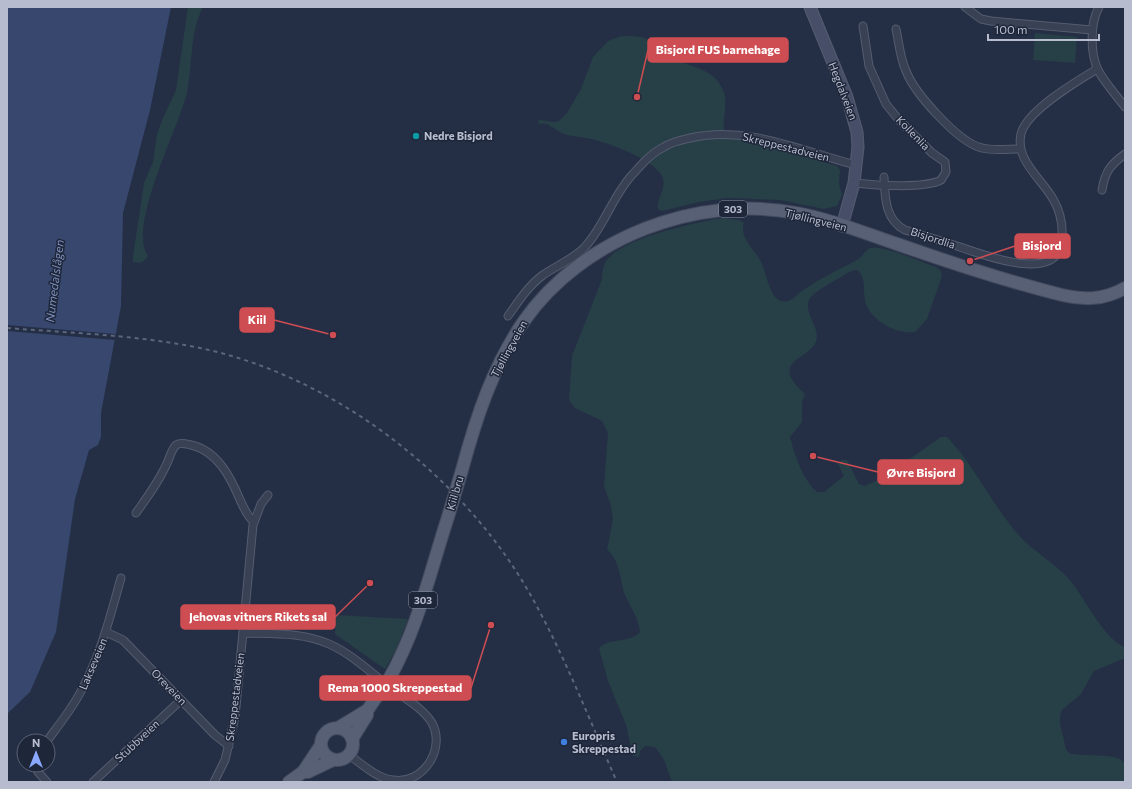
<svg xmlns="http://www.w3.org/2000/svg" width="1132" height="789" font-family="Commissioner,sans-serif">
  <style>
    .green { fill: #273f46 }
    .water { fill: #37476e }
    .pier { fill: #242f46 }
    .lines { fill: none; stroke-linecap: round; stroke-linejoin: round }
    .street-casing { stroke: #555c6f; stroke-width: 9 }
    .secondary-casing { stroke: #555c6f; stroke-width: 13 }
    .primary-casing { stroke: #434a5e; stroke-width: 14 }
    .street { stroke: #394155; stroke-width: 7 }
    .secondary { stroke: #474f68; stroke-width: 11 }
    .primary { stroke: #576075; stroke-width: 12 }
    .rail { stroke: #5b657c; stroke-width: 2; stroke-dasharray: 4 4; stroke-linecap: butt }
    .primary-bridge-casing { stroke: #434a5e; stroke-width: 14; stroke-linecap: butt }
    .primary-bridge { stroke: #576075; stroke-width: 12 }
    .culture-dot { fill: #0f9aa8; stroke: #1e263a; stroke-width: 1.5 }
    .shop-dot { fill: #3f7fe0; stroke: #1e263a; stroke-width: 1.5 }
    .labels { text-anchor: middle; stroke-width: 3; stroke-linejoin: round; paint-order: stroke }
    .shield { fill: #1e263a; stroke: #8990a2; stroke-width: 1 }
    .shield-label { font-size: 10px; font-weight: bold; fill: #b7bdce }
    .street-label { font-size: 11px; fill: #b7bdce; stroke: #1e263a }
    .poi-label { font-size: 11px; font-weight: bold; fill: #b7bdce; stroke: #1e263a; text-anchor: start }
    .water-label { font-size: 12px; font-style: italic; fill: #7c8eb8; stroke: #1e263a }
    .leader { fill: none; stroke: #ce4d52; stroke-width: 1.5 }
    .callout-dot { fill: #ce4d52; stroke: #1e263a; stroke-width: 1.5 }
    .callout { fill: #ce4d52; stroke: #ce4d52; stroke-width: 1.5 }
    .callout-label { font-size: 12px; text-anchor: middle; font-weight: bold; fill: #fff }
  </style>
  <rect width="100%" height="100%" fill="#242f46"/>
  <g class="green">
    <path d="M188 7H203C189 34 193 65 187 93 179 127 127 227 148 256 144 262 141 264 133 262V256L144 183 153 162 157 134 163 118 176 90Z"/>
    <path d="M1035 33 1077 37 1075 63 1033 60Z"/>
    <path d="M621 36C629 36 637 36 645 38 656 42 663 52 673 58 691 68 713 67 723 90 729 103 722 118 724 132L730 138 754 141 837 166 840 170 839 184 842 195 837 206 824 209 780 200 728 198 699 202 662 211 658 209C656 197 670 186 660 173 648 158 614 145 595 140 585 137 574 137 564 134 556 131 548 121 539 124L538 122 539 120 554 122 559 121 567 113 581 89 593 57 608 41Z"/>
    <path d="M723 218 739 220 744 223C739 236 752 247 759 258 766 270 767 287 776 298 779 301 784 302 788 301 795 299 799 292 805 289 821 278 840 269 857 260 862 257 866 250 870 248 881 244 924 263 936 267L941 271 942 276 927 319 915 332C897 335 869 320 865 301 863 290 866 280 859 271L855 270 849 272C839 279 813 291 809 300 804 311 817 325 817 336 817 360 764 358 805 394L802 402V422L790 437C795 456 802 478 817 492H824L844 476 838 464 841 460H847L859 484 865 486 884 477 941 437H947C974 465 991 503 1017 533 1032 551 1054 562 1069 579 1084 596 1104 640 1125 647V658L1094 671 1081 694 1062 710 1060 717V724L1066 749 1069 753C1079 757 1119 752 1124 763 1127 767 1125 777 1125 782H672L664 760 655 747 645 746 640 751 639 757 633 756 626 725 608 681 599 648C610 637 629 644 640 632 638 616 631 609 625 595 620 581 620 559 607 550L613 519 611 506 604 486 608 433 602 421 575 408 569 400 572 356 602 279C602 273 603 266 606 261 622 238 696 222 723 218Z"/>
    <path d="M336 615 408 619 396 650 385 669 335 634Z"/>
  </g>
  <path class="water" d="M7 7H171L150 110 123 213 121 306 101 413V437L98 445 89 450 75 499 56 632 30 692 7 714Z"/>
  <path class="pier" d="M7 325 115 334V340L7 331Z"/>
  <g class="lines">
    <defs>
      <g id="street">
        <path d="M965 7 981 19 991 21 1092 30"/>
        <path d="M1099 7C1090 23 1090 53 1098 70 1105 83 1116 95 1125 107"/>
        <path d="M896 29C899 43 900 58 906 71 915 94 959 143 982 148 994 151 1008 149 1019 149"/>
        <path d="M884 177C885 197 885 220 905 230 922 235 938 240 954 245 978 253 1059 286 1062 240 1063 225 1061 212 1053 199 1041 178 1015 160 1021 134 1026 111 1077 81 1097 69"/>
        <path d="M854 183C873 185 924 189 941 180L946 172 945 162 932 153 899 120 886 104 869 66 863 26"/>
        <path d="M1102 190C1105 172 1110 165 1125 154"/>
        <path d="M508 316C518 302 528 286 543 275 556 266 573 259 584 248 604 227 612 197 632 175 641 165 651 153 664 147 671 142 681 140 690 138 748 125 801 151 856 165"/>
        <path d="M136 513C148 496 160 480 168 461 170 456 172 449 176 445 181 442 186 444 191 445 218 451 231 478 241 502 245 510 247 516 254 522"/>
        <path d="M106 632 123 640 215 735 229 746"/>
        <path d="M243 633C272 634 302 632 329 644 352 654 371 673 391 688 404 698 423 708 432 723 446 749 423 785 393 780 376 778 362 764 349 755"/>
        <path d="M47 741C58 726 71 710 80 693 100 657 110 617 121 578"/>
        <path d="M35 765 38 772 47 782"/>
        <path d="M93 782 181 700"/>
        <path d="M214 782 225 760 235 717 253 525 261 504 268 495"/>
      </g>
      <path id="secondary" d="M810 7 847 97 857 132 858 147 854 183 842 226"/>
      <g id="primary">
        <path d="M462 470C476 418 493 366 524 321 582 238 697 194 796 213 830 219 864 233 897 244 951 263 1006 281 1062 295 1085 300 1104 300 1125 288"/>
        <path d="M389 679C418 628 430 572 448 517"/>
        <path d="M338 728 366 711"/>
        <circle cx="337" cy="744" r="16"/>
        <path d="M352 739 367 715V711L383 687"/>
        <path d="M303 772 321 745"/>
        <path d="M289 782 303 772H308L333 760"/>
      </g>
    </defs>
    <use href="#street" class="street-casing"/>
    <use href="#secondary" class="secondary-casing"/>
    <use href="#primary" class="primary-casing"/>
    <use href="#street" class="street"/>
    <use href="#secondary" class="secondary"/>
    <use href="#primary" class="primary"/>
    <path class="rail" d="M7 328C71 333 137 335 200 348 334 376 463 476 530 594 564 654 589 719 617 782"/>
    <defs>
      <g id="primary-bridge">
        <path d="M448 517 462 470"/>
        <path d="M383 687 389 679"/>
      </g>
    </defs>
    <use href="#primary-bridge" class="primary-bridge-casing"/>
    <use href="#primary-bridge" class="primary-bridge"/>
  </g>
  <circle class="culture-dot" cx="416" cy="136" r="4"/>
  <circle class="shop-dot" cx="564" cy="742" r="4"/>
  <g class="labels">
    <g class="shield">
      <rect x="719" y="201" width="28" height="16" rx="3"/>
      <rect x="409" y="592" width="28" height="16" rx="3"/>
    </g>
    <g class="shield-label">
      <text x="733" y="213">303</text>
      <text x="423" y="604">303</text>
    </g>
    <g class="street-label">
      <text transform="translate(843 91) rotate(69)" y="4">Hegdalveien</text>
      <text transform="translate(913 133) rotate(46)" y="4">Kollenlia</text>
      <text transform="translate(786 147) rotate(14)" y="4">Skreppestadveien</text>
      <text transform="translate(816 220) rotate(14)" y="4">Tjøllingveien</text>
      <text transform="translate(933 238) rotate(18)" y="4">Bisjordlia</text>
      <text transform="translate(509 349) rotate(-61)" y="4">Tjøllingveien</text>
      <text transform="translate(455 493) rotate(-74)" y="4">Kiil bru</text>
      <text transform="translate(93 664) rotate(-67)" y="4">Lakseveien</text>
      <text transform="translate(169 687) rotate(46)" y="4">Oreveien</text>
      <text transform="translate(235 697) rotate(-83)" y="4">Skreppestadveien</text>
      <text transform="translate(137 741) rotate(-43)" y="4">Stubbveien</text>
    </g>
    <g class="poi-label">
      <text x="424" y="140">Nedre Bisjord</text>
      <text x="572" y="740">Europris<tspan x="572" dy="13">Skreppestad</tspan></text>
    </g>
    <g class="water-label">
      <text transform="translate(55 281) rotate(-83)" y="4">Numedalslågen</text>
    </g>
  </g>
  <path class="leader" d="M637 97L648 50M970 261L1015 246M333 335L274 320M813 456L878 472M370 583L335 617M491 625L471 688"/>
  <g class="callout-dot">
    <circle cx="637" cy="97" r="4"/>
    <circle cx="970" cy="261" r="4"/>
    <circle cx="333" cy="335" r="4"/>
    <circle cx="813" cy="456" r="4"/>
    <circle cx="370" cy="583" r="4"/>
    <circle cx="491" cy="625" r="4"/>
  </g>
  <g class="callout">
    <rect x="648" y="38" width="140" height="24" rx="4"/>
    <rect x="1015" y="234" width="55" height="24" rx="4"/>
    <rect x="240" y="308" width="34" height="24" rx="4"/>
    <rect x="878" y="460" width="85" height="24" rx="4"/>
    <rect x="181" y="605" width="154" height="24" rx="4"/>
    <rect x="320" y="676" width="151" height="24" rx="4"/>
  </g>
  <g class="callout-label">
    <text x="718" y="54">Bisjord FUS barnehage</text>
    <text x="1042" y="250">Bisjord</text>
    <text x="257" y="324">Kiil</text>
    <text x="921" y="477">Øvre Bisjord</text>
    <text x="258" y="621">Jehovas vitners Rikets sal</text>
    <text x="395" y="692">Rema 1000 Skreppestad</text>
  </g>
  <rect width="1132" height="789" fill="none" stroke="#b7bdce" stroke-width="16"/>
  <g transform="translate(36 753)"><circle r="19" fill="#1e263a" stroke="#5b6275"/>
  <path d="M0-3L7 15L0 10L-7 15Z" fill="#8baaff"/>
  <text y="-6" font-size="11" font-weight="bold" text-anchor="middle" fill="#b7bdce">N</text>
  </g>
  <path d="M988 34v6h111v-6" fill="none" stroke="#b7bdce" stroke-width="2"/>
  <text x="994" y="34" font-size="12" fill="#b7bdce" stroke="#1e263a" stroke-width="3" paint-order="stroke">100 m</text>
</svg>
